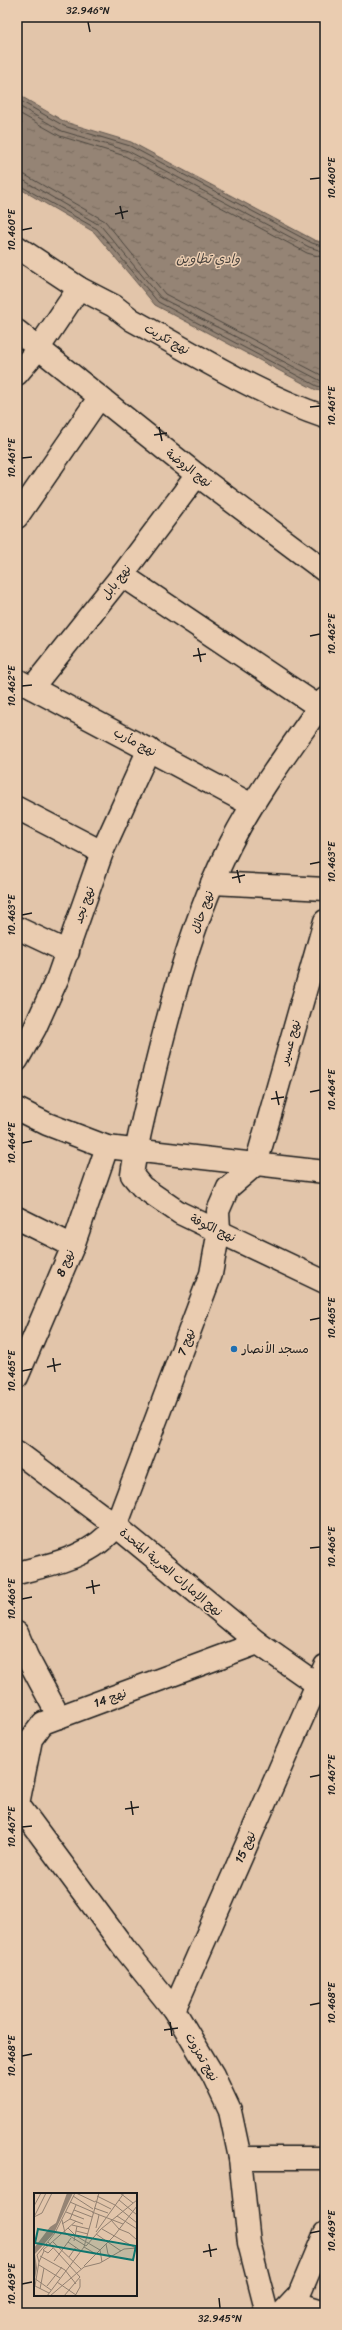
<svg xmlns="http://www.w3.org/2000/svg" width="342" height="2330" font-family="Sriracha,'Playpen Sans Arabic',sans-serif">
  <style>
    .water { fill: url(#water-ripples); stroke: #655a51 }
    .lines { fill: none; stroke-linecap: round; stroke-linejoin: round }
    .shore { stroke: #4c463f; stroke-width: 1 }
    .minor-casing { stroke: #1c1c1c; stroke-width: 25 }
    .major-casing { stroke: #1c1c1c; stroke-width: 25 }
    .minor { stroke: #eaccb0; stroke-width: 22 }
    .major { stroke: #eaccb0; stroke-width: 22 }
    .ticks { fill: none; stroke: #1c1c1c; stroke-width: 1.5 }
    .poi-dot { fill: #1f6fb2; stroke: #eaccb0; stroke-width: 1.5 }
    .labels { text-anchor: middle; stroke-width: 3; stroke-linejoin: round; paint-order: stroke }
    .street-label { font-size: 12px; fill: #1c1c1c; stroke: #eaccb0 }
    .poi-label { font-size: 12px; fill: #1c1c1c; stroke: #eaccb0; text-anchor: start }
    .water-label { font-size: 13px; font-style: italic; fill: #46403b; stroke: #eaccb0 }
    .inset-road { fill: none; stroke: #938171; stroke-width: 1 }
    .view { fill: #0f766e; fill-opacity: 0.15; stroke: #0f766e; stroke-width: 2 }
    .inset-edge { fill: none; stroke: #1c1c1c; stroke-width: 2 }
    .neatline { fill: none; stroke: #1c1c1c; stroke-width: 1.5 }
    .ticks-label { font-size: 10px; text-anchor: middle; fill: #1c1c1c }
  </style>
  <defs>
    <pattern id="water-ripples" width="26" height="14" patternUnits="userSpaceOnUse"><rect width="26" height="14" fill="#958474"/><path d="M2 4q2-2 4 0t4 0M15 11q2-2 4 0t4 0" fill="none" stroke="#796b5e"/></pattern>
  </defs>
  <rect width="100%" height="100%" fill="#e2c5aa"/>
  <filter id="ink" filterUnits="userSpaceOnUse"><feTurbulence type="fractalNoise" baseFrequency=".025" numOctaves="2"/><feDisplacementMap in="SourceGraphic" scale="8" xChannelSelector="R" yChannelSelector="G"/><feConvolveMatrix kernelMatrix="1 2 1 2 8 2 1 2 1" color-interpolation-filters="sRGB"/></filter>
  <g filter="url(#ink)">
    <path class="water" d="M17 94 65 122 131 142 314 240 325 243V392L316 390 155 305 94 232 17 187Z"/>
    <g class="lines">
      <g class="shore">
        <path d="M17 99 64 126 130 146 312 243 325 247"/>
        <path d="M17 105 62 131 128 151 309 247 325 252"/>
        <path d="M17 112 60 136 125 156 307 253 325 258"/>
        <path d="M17 173 25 175 105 221 165 294 325 377"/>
        <path d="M17 179 23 180 101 226 161 298 325 383"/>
        <path d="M17 184 97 229 158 302 317 386 325 388"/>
      </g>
      <defs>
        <g id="minor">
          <path d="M17 247 79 288 114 306 132 320C195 354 257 394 325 417"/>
          <path d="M17 331 197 475 325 571"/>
          <path d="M17 374 38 349 79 288"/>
          <path d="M17 517 99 398"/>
          <path d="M122 575 319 707"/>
          <path d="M17 680 252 805"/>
          <path d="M32 688 122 575 197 475"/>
          <path d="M325 699C293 745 257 792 231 843 195 914 174 992 155 1069 147 1104 137 1139 132 1175L142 1187 180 1213 325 1282"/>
          <path d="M17 808 102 852"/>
          <path d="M212 883 325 889"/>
          <path d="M17 928 68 952"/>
          <path d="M17 1060 35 1028 58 977 102 852 149 749"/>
          <path d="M17 1218 73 1246"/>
          <path d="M17 1377 73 1246 107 1147"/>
          <path d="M17 1452 116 1526 258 1643 325 1690"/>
          <path d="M17 1573C53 1564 92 1557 116 1526L211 1274 219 1230 218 1211 228 1188 256 1164 325 921"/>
          <path d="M17 1633 27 1657 59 1717"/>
          <path d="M17 1803 125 1949 174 2010 213 2075 230 2111 240 2158 249 2243 267 2313"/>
          <path d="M18 1804 31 1739 43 1723 258 1643"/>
          <path d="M174 2010 325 1666"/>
          <path d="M240 2158H325"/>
          <path d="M293 2302 325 2312"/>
          <path d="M282 2313 299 2295 325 2233"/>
        </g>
        <path id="major" d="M17 1109 47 1124 107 1147 325 1172"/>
      </defs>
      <use href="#minor" class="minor-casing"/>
      <use href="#major" class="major-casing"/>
      <use href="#minor" class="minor"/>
      <use href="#major" class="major"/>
    </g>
  </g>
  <path class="ticks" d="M88 22 90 32M310 179 320 178M120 206 123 219M115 214 128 211M22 230 32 228M310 407 320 406M159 427 162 441M154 435 167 433M22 458 32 457M310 636 320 634M198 648 201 662M193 656 206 654M22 686 32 685M310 864 320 862M237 870 240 883M232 878 245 875M22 915 32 913M276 1091 279 1105M310 1092 320 1090M271 1099 284 1097M22 1143 32 1141M310 1320 320 1318M53 1358 55 1372M47 1367 61 1364M22 1371 32 1369M310 1548 320 1547M92 1580 94 1594M86 1588 100 1585M22 1599 32 1597M310 1777 320 1775M131 1801 133 1815M125 1809 139 1807M22 1827 32 1826M310 2005 320 2003M170 2022 172 2036M164 2030 178 2028M22 2056 32 2054M310 2233 320 2231M209 2244 211 2257M203 2252 217 2249M22 2284 32 2282M219 2298 220 2308"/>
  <circle class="poi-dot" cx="234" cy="1349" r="4"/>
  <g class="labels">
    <g class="street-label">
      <text transform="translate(167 339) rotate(29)" y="4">نهج تكريت</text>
      <text transform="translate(189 468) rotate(37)" y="4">نهج الروضة</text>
      <text transform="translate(116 582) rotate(-52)" y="4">نهج بابل</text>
      <text transform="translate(135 742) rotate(28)" y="4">نهج مأرب</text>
      <text transform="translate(84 905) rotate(-71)" y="4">نهج نجد</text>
      <text transform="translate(202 912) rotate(-70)" y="4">نهج حائل</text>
      <text transform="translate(290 1042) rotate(-74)" y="4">نهج عسير</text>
      <text transform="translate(213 1228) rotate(25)" y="4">نهج الكوفة</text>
      <text transform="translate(65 1263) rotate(-67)" y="4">نهج 8</text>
      <text transform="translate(186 1342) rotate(-69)" y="4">نهج 7</text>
      <text transform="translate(171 1572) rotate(40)" y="4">نهج الإمارات العربية المتحدة</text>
      <text transform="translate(110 1698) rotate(-20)" y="4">نهج 14</text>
      <text transform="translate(245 1847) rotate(-66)" y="4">نهج 15</text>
      <text transform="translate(202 2057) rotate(60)" y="4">نهج تمزوت</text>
    </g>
    <g class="poi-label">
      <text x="242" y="1353">مسجد الأنصار</text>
    </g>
    <g class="water-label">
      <text x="208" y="263">وادي تطاوين</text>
    </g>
  </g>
  <g transform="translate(34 2193)">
    <rect width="103" height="103" fill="#e2c5aa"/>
    <path d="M33 0H39L20 40 1 61 3 75 0 91V55L16 34 22 30Z" fill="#958474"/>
    <path class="inset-road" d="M42 0 61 9M86 0 99 10M39 3 59 16M63 3 81 12 103 30M85 7 103 22M61 8 77 16M36 9 59 19M0 13 7 0M60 15 74 20M40 17 58 24M32 19 50 26M58 19 89 31M83 23 103 36M0 24 8 20 18 0M0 24 12 0M36 26 49 31M28 27 31 40 52 53 67 36 103 7M77 27 85 36 95 40 103 47M28 31 36 26 42 12M38 32 55 36M34 35 42 43 66 57 68 69M62 35 65 22M68 36 100 54 103 60M42 38 54 41M62 39 90 0M62 41 87 58M40 48 43 33M14 49 46 84 30 103M19 49 47 76M34 49 47 58M72 51 74 61 77 63M50 54 62 61M9 57 42 28M9 57 14 60 19 55M10 58 5 69 1 93 15 100M6 63 31 77 42 91M35 64 42 54M20 68 37 45M5 69 3 62 21 40 41 0M5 72 26 85M50 73 80 43 103 13M0 85 17 97M23 89 42 102M13 93 28 74M6 96 10 75M13 103 50 54 65 0M16 103 50 74 66 70 90 56 103 55M41 103 46 94V86"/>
    <path class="view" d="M4 36 102 53 99 67 1 50Z"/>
    <rect width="103" height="103" class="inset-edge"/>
  </g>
  <rect width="342" height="2330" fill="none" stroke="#eaccb0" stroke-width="44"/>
  <rect x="22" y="22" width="298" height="2286" class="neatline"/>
  <g class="ticks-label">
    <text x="88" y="14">32.946°N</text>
    <text transform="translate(331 178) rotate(-90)" y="4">10.460°E</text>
    <text transform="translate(11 230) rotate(-90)" y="4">10.460°E</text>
    <text transform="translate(331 406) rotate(-90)" y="4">10.461°E</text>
    <text transform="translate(11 458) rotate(-90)" y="4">10.461°E</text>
    <text transform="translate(331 634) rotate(-90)" y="4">10.462°E</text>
    <text transform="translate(11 686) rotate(-90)" y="4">10.462°E</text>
    <text transform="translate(331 862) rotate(-90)" y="4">10.463°E</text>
    <text transform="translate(11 915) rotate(-90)" y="4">10.463°E</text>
    <text transform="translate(331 1090) rotate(-90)" y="4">10.464°E</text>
    <text transform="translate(11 1143) rotate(-90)" y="4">10.464°E</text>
    <text transform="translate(331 1318) rotate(-90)" y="4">10.465°E</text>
    <text transform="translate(11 1371) rotate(-90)" y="4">10.465°E</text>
    <text transform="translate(331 1547) rotate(-90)" y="4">10.466°E</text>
    <text transform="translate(11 1599) rotate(-90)" y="4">10.466°E</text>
    <text transform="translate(331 1775) rotate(-90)" y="4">10.467°E</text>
    <text transform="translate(11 1827) rotate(-90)" y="4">10.467°E</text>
    <text transform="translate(331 2003) rotate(-90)" y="4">10.468°E</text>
    <text transform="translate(11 2056) rotate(-90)" y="4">10.468°E</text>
    <text transform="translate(331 2231) rotate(-90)" y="4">10.469°E</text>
    <text transform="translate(11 2284) rotate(-90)" y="4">10.469°E</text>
    <text x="220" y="2322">32.945°N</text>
  </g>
</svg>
